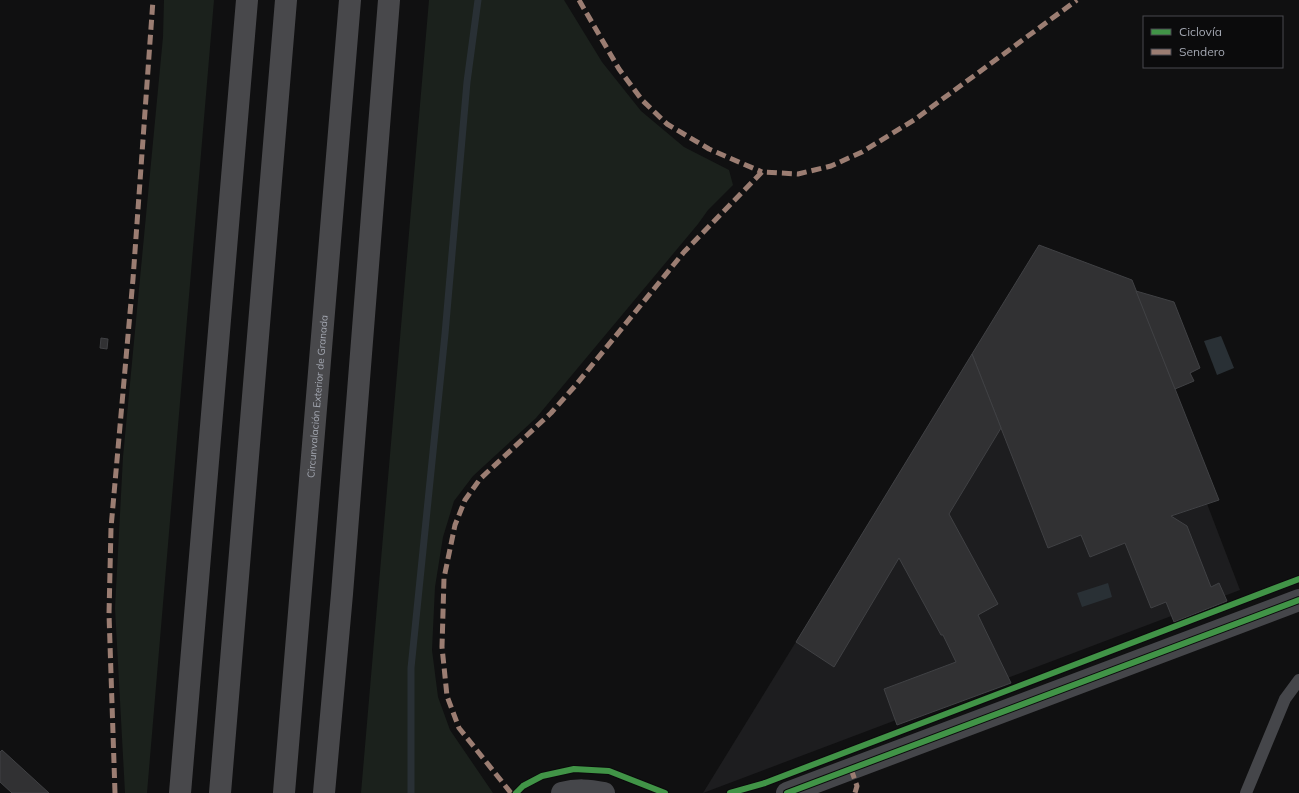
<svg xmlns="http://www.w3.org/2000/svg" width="1299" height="793" font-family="Mulish,sans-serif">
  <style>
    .built { fill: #1d1d1f }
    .green { fill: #1b211c }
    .water { fill: #293035 }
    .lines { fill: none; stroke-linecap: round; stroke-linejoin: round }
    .stream { stroke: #293035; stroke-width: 7 }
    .building { fill: #313133; stroke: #404144 }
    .service { stroke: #45464a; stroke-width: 12 }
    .tertiary { stroke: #45464a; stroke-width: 22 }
    .motorway { stroke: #48484b; stroke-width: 22 }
    .quiet { stroke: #9b7d72; stroke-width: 5; stroke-dasharray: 10 5; stroke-linecap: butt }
    .cycleway-casing { stroke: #0b0b0c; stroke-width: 8 }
    .cycleway { stroke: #419447; stroke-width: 6 }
    .labels { text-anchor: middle; stroke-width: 3; stroke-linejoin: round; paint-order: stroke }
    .street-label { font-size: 10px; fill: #a3a7b1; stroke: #0b0b0c }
  </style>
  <rect width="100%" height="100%" fill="#101011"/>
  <path class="built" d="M1126 292 1240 590 703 793 826 593Z"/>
  <g class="green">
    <path d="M164 0H214L147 793H125L115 608 123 457 163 37Z"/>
    <path d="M429 0H564L602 62 641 111 684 147 729 170 733 185 708 210 698 224 536 418 473 476 454 501 443 537 435 587 432 650 438 697 450 730 493 793H361Z"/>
  </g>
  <g class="water">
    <path d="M1221 336 1234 368 1217 375 1204 341Z"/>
    <path d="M1108 583 1112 597 1082 607 1077 593Z"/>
  </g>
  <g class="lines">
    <path class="stream" d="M411 793V668L445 334 467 82 478 0"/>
  </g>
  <g class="building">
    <path d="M1039 245 1132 280 1219 500 1171 516 1187 526 1211 587 1219 583 1227 601 1174 622 1166 602 1151 608 1125 543 1090 557 1081 535 1048 548 972 354Z"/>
    <path d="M1136 291 1174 302 1200 368 1190 373 1194 381 1175 389Z"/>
    <path d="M101 338 108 339 107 349 100 348Z"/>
    <path d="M972 354 1001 428 949 514 998 604 978 615 1011 683 897 725 884 689 956 662 943 635H941L899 558 834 667 796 642Z"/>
    <path d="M2 750 49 793H12L0 782V752Z"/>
  </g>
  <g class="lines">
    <path class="service" d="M1246 793 1285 699 1299 680"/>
    <g class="tertiary">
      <path d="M562 793C577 789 589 790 604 793"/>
      <path d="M787 793 1299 600"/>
    </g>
    <g class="motorway">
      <path d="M180 793 247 0"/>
      <path d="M220 793 286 0"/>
      <path id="s1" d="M284 793 350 0"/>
      <path d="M324 793 342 594 389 0"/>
    </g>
    <g class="quiet">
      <path d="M579 0 619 69 642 100 667 124 709 149 762 172"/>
      <path d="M851 769 857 786 855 793"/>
      <path d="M115 793 109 614 111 528 133 279 153 0"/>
      <path d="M511 793 459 728 447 696 442 647 444 578 455 525 465 500 480 479 551 413 575 386 684 252 762 172 798 174 831 166 862 152 914 120 1077 0"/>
    </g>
    <defs>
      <g id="cycleway">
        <path d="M516 793 523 786 542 776 574 769 609 771 665 793"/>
        <path d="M730 793 765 783 1299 579"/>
        <path d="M787 793 1299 600"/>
      </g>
    </defs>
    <use href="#cycleway" class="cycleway-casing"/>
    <use href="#cycleway" class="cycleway"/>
  </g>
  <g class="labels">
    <g class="street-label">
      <text dy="4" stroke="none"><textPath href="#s1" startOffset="398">Circunvalación Exterior de Granada</textPath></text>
    </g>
  </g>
  <rect x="1143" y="16" width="140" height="52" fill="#0b0b0c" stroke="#48494e"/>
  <rect x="1151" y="29" width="20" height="6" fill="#419447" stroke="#48494e"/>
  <text x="1179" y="36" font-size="12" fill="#a3a7b1">Ciclovía</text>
  <rect x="1151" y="49" width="20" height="6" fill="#9b7d72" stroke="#48494e"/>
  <text x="1179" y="56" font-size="12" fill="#a3a7b1">Sendero</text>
</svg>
